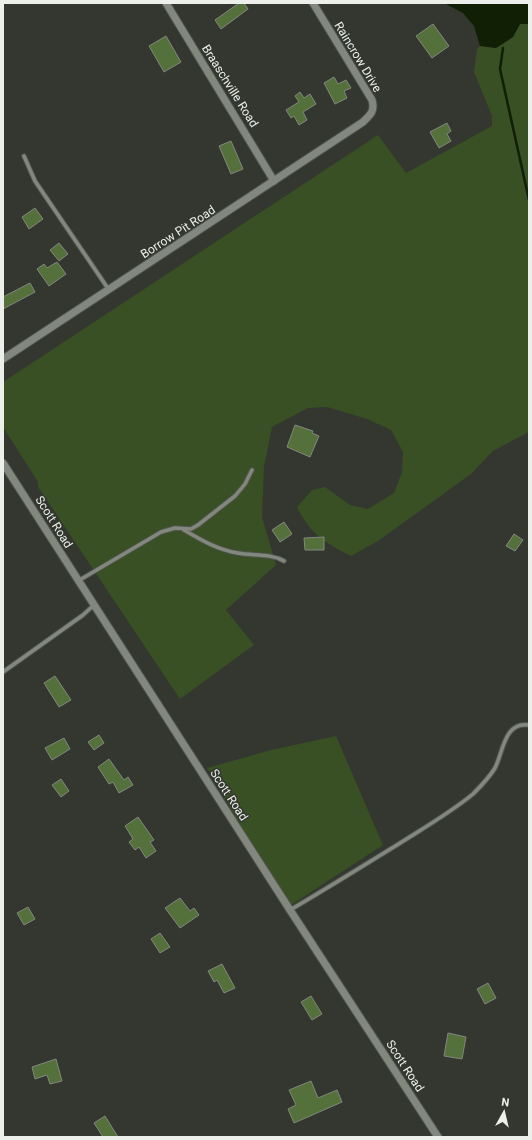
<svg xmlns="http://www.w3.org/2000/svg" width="532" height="1140" font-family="Roboto,sans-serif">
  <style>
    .green { fill: #394f24 }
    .water { fill: #111f04 }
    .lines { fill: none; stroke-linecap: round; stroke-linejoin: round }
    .stream { stroke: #111f04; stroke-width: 2.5 }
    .building { fill: #55713b; stroke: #82877f }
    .service-casing { stroke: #52554f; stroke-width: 5.5 }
    .minor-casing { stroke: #52554f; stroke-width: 9 }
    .service { stroke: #83887f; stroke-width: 3.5 }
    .minor { stroke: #83887f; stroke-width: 7 }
    .labels { text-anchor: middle; stroke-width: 3; stroke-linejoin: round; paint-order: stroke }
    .street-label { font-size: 12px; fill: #edefeb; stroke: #333730 }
  </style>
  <rect width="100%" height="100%" fill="#333730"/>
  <g class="green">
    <path d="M529 21V432L493 451 471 474 378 541 351 556C325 543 310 534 297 507L312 490 325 487 350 505 368 509 394 493 402 472 403 452 391 430 367 419 327 407 308 408 272 427 264 467 262 517 276 565 226 610 254 645 180 699 38 487V482L3 427V382L378 135 406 173 492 126V116L474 72 477 49 480 46 496 48 513 37 520 24H527Z"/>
    <path d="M336 736 383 845 288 907 207 768 271 750Z"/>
  </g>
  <path class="water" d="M444 3H529V21L528 24H520L513 37 496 48 480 46 474 26 463 13Z"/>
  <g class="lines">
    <path class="stream" d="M503 48 500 69 529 200"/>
  </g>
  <g class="building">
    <path d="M239 3H244L248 9 221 29 215 20Z"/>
    <path d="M433 24 449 46 432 58 416 36Z"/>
    <path d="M166 36 181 62 164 72 149 46Z"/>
    <path d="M334 77 338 84 346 80 351 88 344 91 347 98 335 104 324 83Z"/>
    <path d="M300 92 304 98 310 94 316 104 303 112 307 120 299 125 294 116 291 118 286 110 299 102 295 96Z"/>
    <path d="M447 123 451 131 447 134 451 141 439 148 430 132Z"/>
    <path d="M231 141 243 169 231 174 219 146Z"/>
    <path d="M35 208 43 219 29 229 22 217Z"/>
    <path d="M59 243 68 254 59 261 50 250Z"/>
    <path d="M57 262 66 274 49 286 37 269 44 264 47 268Z"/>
    <path d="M30 283 35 292 3 309V297Z"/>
    <path d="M295 425 313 431 312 433 319 436 310 457 287 447Z"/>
    <path d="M284 522 292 534 280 542 272 530Z"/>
    <path d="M514 534 523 540 515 551 506 546Z"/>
    <path d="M324 537V550H305L304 538Z"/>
    <path d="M55 676 71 700 59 707 44 683Z"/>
    <path d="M99 735 104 743 94 750 88 742Z"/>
    <path d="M64 738 70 749 52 760 45 748Z"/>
    <path d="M109 759 124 780 128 777 133 785 119 793 113 782 109 784 98 767Z"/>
    <path d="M61 779 69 791 61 797 52 785Z"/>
    <path d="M138 817 154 840 150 842 156 851 146 858 139 847 135 850 129 842 133 839 125 826Z"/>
    <path d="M180 898 190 911 194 908 199 915 180 928 165 908Z"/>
    <path d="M28 907 35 919 24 925 17 913Z"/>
    <path d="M160 933 170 947 160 953 151 939Z"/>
    <path d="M222 964 235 988 224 993 217 980 214 982 208 971Z"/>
    <path d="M488 983 496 998 485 1004 477 989Z"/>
    <path d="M311 996 322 1014 312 1020 301 1002Z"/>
    <path d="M448 1033 466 1037 462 1059 444 1056Z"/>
    <path d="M56 1059 62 1081 50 1084 47 1075 35 1079 32 1067Z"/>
    <path d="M311 1081 318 1098 337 1090 342 1102 294 1123 288 1109 296 1105 289 1090Z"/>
    <path d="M105 1116 118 1137H103L94 1123Z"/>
  </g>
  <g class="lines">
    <defs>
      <g id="service">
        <path d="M24 156 35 181 109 290"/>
        <path d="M184 530C201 540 218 550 238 553 253 556 270 553 284 561"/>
        <path d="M78 581 161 532 175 528 191 529 198 525 235 496 245 484 252 470"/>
        <path d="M3 672 83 615 94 605"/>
        <path d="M290 910C326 889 361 867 397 845 422 829 450 813 473 794 481 786 489 778 495 768 503 753 504 721 529 725"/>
      </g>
      <g id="minor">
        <path d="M166 3 274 181"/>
        <path d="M3 359 363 122C371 114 375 111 372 100L313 3"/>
        <path d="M3 463 290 910 438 1137"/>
      </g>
    </defs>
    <use href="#service" class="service-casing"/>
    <use href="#minor" class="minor-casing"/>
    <use href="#service" class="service"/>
    <use href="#minor" class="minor"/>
  </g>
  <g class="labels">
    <g class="street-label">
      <text transform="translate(358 57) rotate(59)" y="4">Raincrow Drive</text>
      <text transform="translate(230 86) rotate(58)" y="4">Braaschville Road</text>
      <text transform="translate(178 232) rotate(-33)" y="4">Borrow Pit Road</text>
      <text transform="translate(54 522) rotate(58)" y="4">Scott Road</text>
      <text transform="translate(229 795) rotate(57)" y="4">Scott Road</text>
      <text transform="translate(405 1066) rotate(57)" y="4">Scott Road</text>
    </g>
  </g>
  <rect width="532" height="1140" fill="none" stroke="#edefeb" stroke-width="8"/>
  <g transform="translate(504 1112) rotate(8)" stroke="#333730" stroke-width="3" paint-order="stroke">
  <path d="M0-3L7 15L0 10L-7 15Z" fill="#edefeb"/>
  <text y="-6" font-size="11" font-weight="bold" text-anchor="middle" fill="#edefeb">N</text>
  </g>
</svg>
